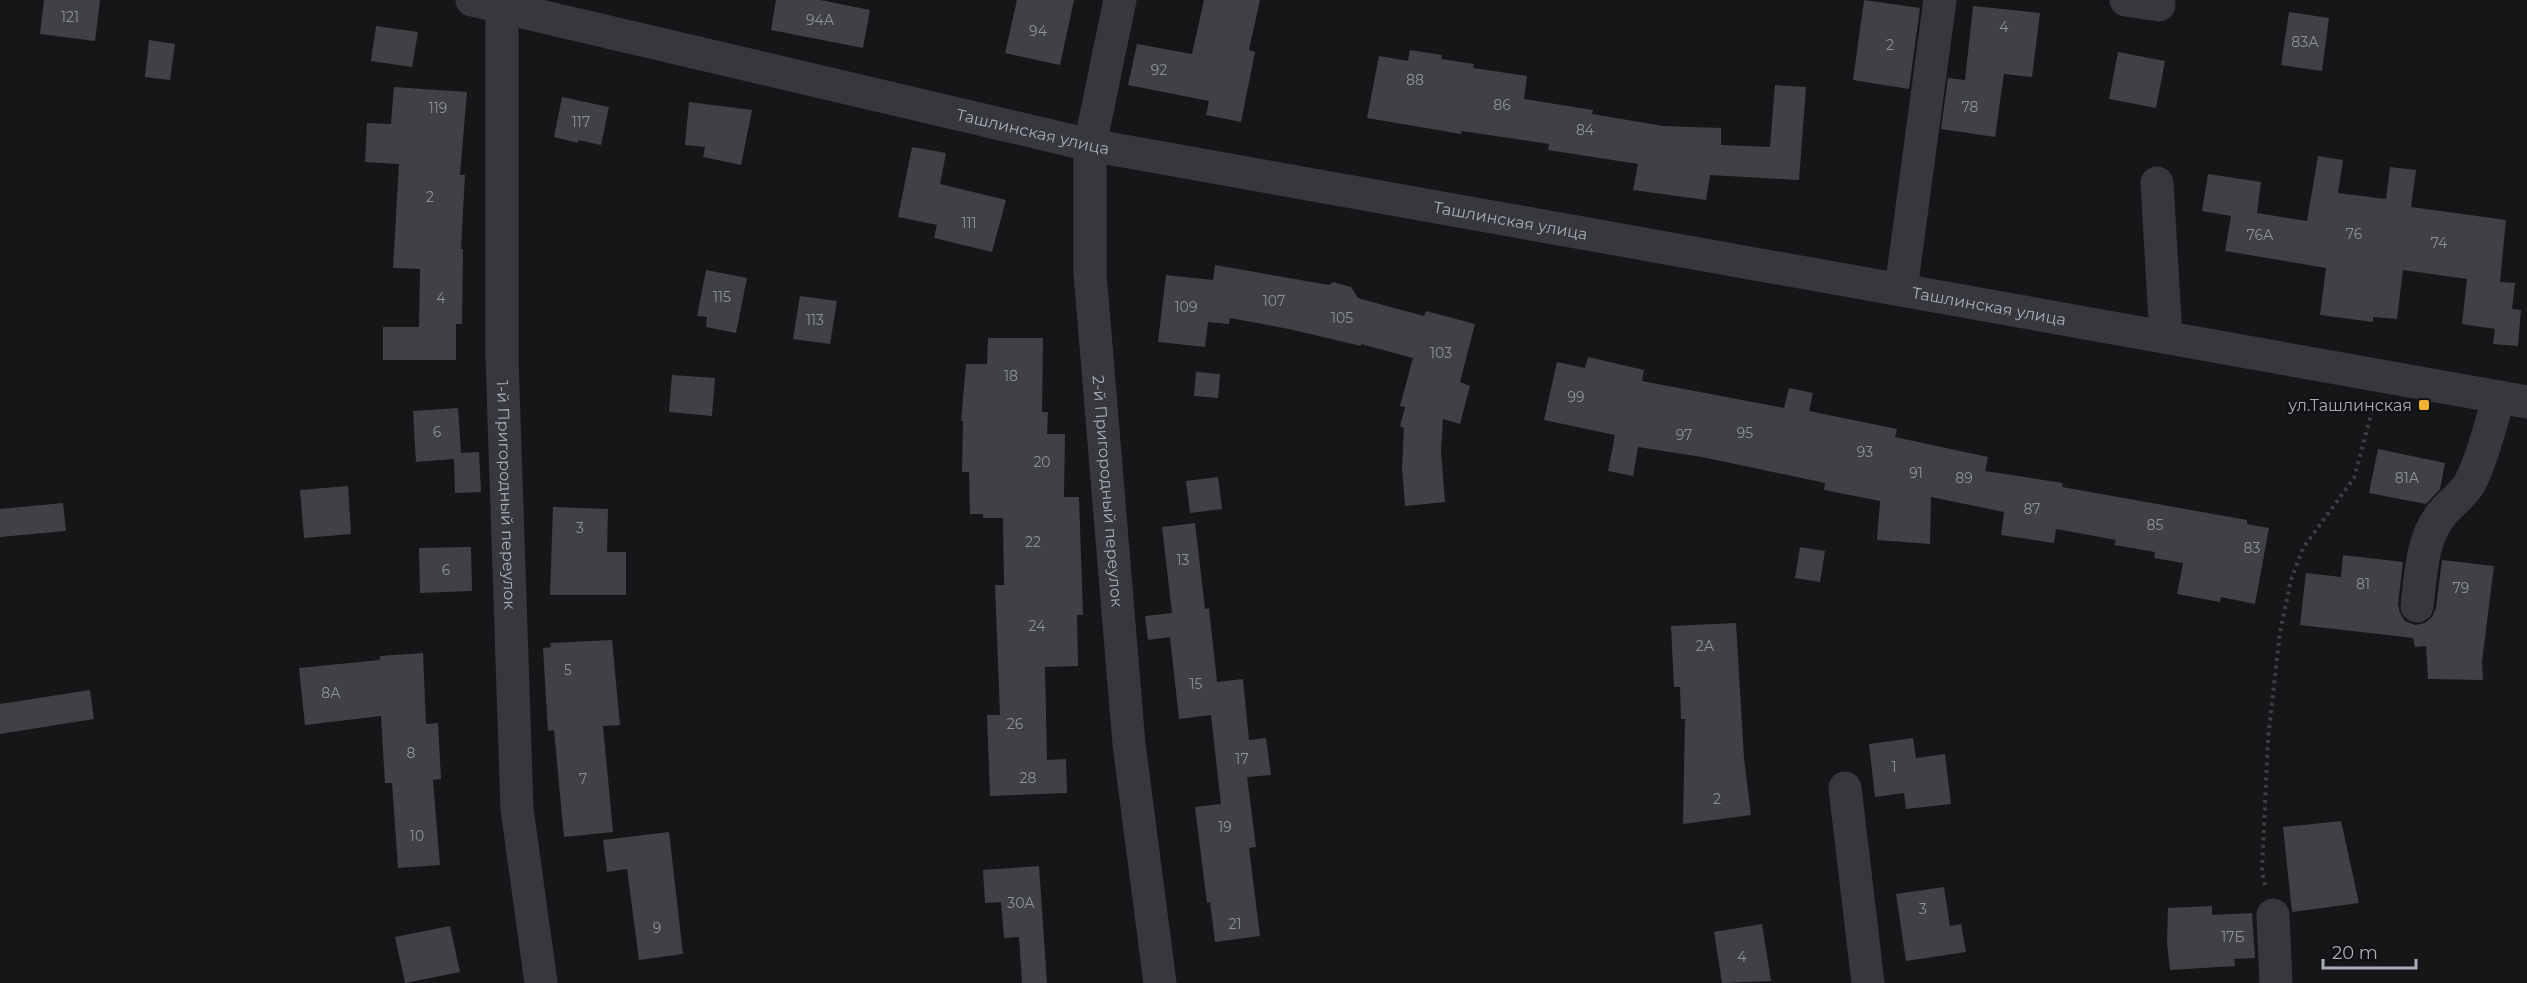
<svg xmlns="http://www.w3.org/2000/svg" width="2527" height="983" font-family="Montserrat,sans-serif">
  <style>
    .building { fill: #404145 }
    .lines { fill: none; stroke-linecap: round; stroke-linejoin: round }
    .path { stroke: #3d3f44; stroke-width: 4; stroke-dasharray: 3 4.5; stroke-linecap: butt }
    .minor { stroke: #37383d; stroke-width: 33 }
    .poi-dot { fill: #f2b134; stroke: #111113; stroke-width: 2 }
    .labels { text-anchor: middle; stroke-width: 5; stroke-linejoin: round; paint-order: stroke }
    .number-label { font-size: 14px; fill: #8e929b }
    .street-label { font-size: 16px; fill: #a8adb8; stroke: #111113 }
    .poi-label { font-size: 16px; fill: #a8adb8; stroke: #111113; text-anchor: end }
  </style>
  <rect width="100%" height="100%" fill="#161618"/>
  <g class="building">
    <path d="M44 0H100L95 41 40 34Z"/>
    <path d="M776 0H820L870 10 863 48 771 30Z"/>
    <path d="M1017 0H1074L1060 65 1005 53Z"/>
    <path d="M1204 0H1260L1249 50 1255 52 1241 122 1206 115 1209 101 1128 85 1137 44 1192 54Z"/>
    <path d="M1864 0 1920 8 1909 89 1853 80Z"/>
    <path d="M1973 6 2040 13 2032 77 2004 74 1995 137 1941 129 1948 78 1965 80Z"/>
    <path d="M2289 12 2329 18 2322 71 2281 65Z"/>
    <path d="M376 26 418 32 412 67 371 61Z"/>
    <path d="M149 40 175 44 170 80 145 77Z"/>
    <path d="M1410 50 1442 55 1441 59 1474 64 1473 68 1527 76 1524 99 1593 110 1592 114 1663 126 1721 128V145L1770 147 1775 85 1806 87 1799 180 1710 175 1706 200 1633 190 1638 164 1548 150 1549 144 1462 131 1461 134 1367 118 1379 56 1408 61Z"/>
    <path d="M2118 52 2165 61 2156 108 2109 99Z"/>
    <path d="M394 87 467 92 460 175H465L461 249H463L462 324H456V360H383V327H419L420 269 393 268 399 164 365 162 367 123 391 124Z"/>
    <path d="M562 97 609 107 601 145 578 140V143L554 137Z"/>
    <path d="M689 102 752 110 741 165 703 157 705 147 685 145Z"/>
    <path d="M912 147 946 153 940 184 1006 200 992 252 934 238 937 225 898 217Z"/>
    <path d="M2318 156 2343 160 2338 193 2386 199 2390 167 2416 170 2411 207 2506 220 2500 282 2515 283 2512 309 2521 310 2518 346 2493 344 2495 329 2462 324 2467 279 2403 270 2397 319 2373 317V322L2320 315 2326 268 2225 251 2231 216 2202 211 2208 174 2261 182 2257 213 2307 221Z"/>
    <path d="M1215 265 1329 285 1333 282 1351 287 1358 298 1372 302 1424 316 1426 311 1475 324 1460 382 1470 386 1460 424 1443 419 1441 450 1445 502 1405 506 1402 468 1404 428 1400 426 1405 407 1400 406 1413 358 1361 344V346L1289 329 1230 318 1229 324 1208 322 1205 347 1158 342 1166 275 1213 280Z"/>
    <path d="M706 270 747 278 736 333 706 327 707 317 697 316Z"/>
    <path d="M800 296 837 301 830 344 793 339Z"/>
    <path d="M988 338H1043L1042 412H1048L1047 434H1065L1064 497H1079L1083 615H1077L1078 666 1045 667 1047 760 1066 759 1067 793 990 796 987 715H1000L995 585H1004L1003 518H983V514H970L969 472H962L963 421H961L966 364H987Z"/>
    <path d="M1588 357 1644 370 1642 381 1784 408 1789 388 1813 393 1809 411 1897 429 1895 437 1988 457 1985 471 2063 483 2062 487 2247 520V524L2269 528 2255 604 2221 597 2220 602 2177 594 2183 563 2154 558 2155 552 2114 545 2116 540 2056 529 2054 543 2001 535 2004 512 1931 497 1930 544 1877 540 1880 501 1824 490 1825 483 1702 457 1638 447 1633 476 1608 471 1615 435 1544 420 1557 362 1585 368Z"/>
    <path d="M1196 372 1220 374 1218 398 1194 396Z"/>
    <path d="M672 375 715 378 712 416 669 412Z"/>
    <path d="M458 408 461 453 479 452 481 492 455 493 454 459 416 462 413 411Z"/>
    <path d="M2378 449 2445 463 2440 489 2426 504 2369 493Z"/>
    <path d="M1218 477 1222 509 1190 513 1186 481Z"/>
    <path d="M348 486 351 534 304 538 300 490Z"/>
    <path d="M63 503 66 531 0 537V509Z"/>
    <path d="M553 507 608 509 607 552H626V595H550Z"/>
    <path d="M1195 523 1205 609 1209 608 1217 682 1243 679 1249 740 1266 738 1271 775 1247 777 1256 847 1249 848 1260 936 1215 942 1210 902 1207 903 1195 807 1221 804 1211 715 1179 719 1170 637 1148 640 1145 616 1172 613 1162 527Z"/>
    <path d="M471 547 472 591 420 593 419 548Z"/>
    <path d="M1800 547 1825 551 1820 582 1795 578Z"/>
    <path d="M2343 555 2403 562 2398 604 2400 613 2405 621 2415 625 2425 623 2432 617 2436 608 2442 560 2494 566 2482 662 2483 680 2428 679 2426 646 2415 647 2413 638 2300 625 2306 573 2341 577Z"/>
    <path d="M1736 623 1744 758 1751 815 1683 824 1685 719H1681L1680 687H1674L1671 626Z"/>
    <path d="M612 640 620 725 603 726 613 832 564 837 554 730 548 731 543 648 551 647 550 643Z"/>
    <path d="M423 653 426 724 438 723 441 779 433 780 440 865 398 868 392 783H385L381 716 305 725 299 668 380 660V656Z"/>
    <path d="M90 690 94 719 0 734V704Z"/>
    <path d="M1913 738 1916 758 1945 754 1951 804 1906 809 1904 793 1875 797 1869 744Z"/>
    <path d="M2341 821 2359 903 2292 912 2283 827Z"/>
    <path d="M669 832 683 954 639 960 627 869 607 872 603 840Z"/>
    <path d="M1039 866 1047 983H1022L1019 937 1004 938 1001 902 985 903 983 870Z"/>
    <path d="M1944 887 1950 926 1961 924 1966 952 1906 961 1896 894Z"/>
    <path d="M2212 906V915L2252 913 2255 958 2234 959 2235 966 2170 970 2167 943 2168 908Z"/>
    <path d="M1762 924 1771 981 1722 983 1714 932Z"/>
    <path d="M450 926 460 972 405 983 395 937Z"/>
  </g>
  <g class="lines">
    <path class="path" d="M2265 885 2262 872 2268 738 2280 632 2291 580 2303 548 2354 478 2373 407"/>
    <g class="minor">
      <path id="s1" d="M472 0 1090 145 2527 402"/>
      <path id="s2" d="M502 0V358L517 809 541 983"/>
      <path id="s3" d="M1120 0 1090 145V273L1129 744 1160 983"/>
      <path d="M2126 0 2159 5"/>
      <path d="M2157 183 2166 337"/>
      <path d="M1901 289 1940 0"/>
      <path d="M2417 606C2421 575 2421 542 2440 516 2449 504 2464 495 2471 481 2484 455 2490 425 2499 397"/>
      <path d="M1845 788 1868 983"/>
      <path d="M2273 915 2276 983"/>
    </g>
  </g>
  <rect class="poi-dot" x="2418" y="399" width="12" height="12" rx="3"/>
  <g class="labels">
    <g class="number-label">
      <text x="70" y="22">121</text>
      <text x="820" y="25">94А</text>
      <text x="2004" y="32">4</text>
      <text x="1038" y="36">94</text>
      <text x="2305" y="47">83А</text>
      <text x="1890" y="50">2</text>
      <text x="1159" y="75">92</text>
      <text x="1415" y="85">88</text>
      <text x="1502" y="110">86</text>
      <text x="1970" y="112">78</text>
      <text x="438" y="113">119</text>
      <text x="581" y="127">117</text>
      <text x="1585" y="135">84</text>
      <text x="430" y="202">2</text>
      <text x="969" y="228">111</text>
      <text x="2354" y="239">76</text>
      <text x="2260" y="240">76А</text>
      <text x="2439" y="248">74</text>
      <text x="722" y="302">115</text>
      <text x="441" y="303">4</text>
      <text x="1274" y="306">107</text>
      <text x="1186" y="312">109</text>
      <text x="1342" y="323">105</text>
      <text x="815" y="325">113</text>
      <text x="1441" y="358">103</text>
      <text x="1011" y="381">18</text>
      <text x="1576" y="402">99</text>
      <text x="437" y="437">6</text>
      <text x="1745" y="438">95</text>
      <text x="1684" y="440">97</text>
      <text x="1865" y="457">93</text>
      <text x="1042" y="467">20</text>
      <text x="1916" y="478">91</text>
      <text x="1964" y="483">89</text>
      <text x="2407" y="483">81А</text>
      <text x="2032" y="514">87</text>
      <text x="2155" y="530">85</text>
      <text x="580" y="533">3</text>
      <text x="1033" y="547">22</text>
      <text x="2252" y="553">83</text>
      <text x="1183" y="565">13</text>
      <text x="446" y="575">6</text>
      <text x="2363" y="589">81</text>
      <text x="2461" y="593">79</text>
      <text x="1037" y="631">24</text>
      <text x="1705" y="651">2А</text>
      <text x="568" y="675">5</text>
      <text x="1196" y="689">15</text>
      <text x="331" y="698">8А</text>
      <text x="1015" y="729">26</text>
      <text x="411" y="758">8</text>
      <text x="1242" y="764">17</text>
      <text x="1894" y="772">1</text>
      <text x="1028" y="783">28</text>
      <text x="583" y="784">7</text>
      <text x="1717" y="804">2</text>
      <text x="1225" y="832">19</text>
      <text x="417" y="841">10</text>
      <text x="1021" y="908">30А</text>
      <text x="1923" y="914">3</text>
      <text x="1235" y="929">21</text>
      <text x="657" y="933">9</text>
      <text x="2233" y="942">17Б</text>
      <text x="1742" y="962">4</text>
    </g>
    <g class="street-label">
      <text dy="6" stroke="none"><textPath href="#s1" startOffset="576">Ташлинская улица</textPath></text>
      <text dy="6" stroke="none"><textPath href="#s1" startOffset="1062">Ташлинская улица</textPath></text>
      <text dy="6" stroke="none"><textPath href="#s1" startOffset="1548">Ташлинская улица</textPath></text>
      <text dy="6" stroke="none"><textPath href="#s3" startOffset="495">2-й Пригородный переулок</textPath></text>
      <text dy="6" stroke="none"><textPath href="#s2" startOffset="495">1-й Пригородный переулок</textPath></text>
    </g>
    <g class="poi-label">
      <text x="2412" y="411">ул.Ташлинская</text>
    </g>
  </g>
  <path d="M2323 959v9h93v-9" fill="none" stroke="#a8adb8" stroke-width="3"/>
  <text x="2332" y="959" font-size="18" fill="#a8adb8" stroke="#111113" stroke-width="4.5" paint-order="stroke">20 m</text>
</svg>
